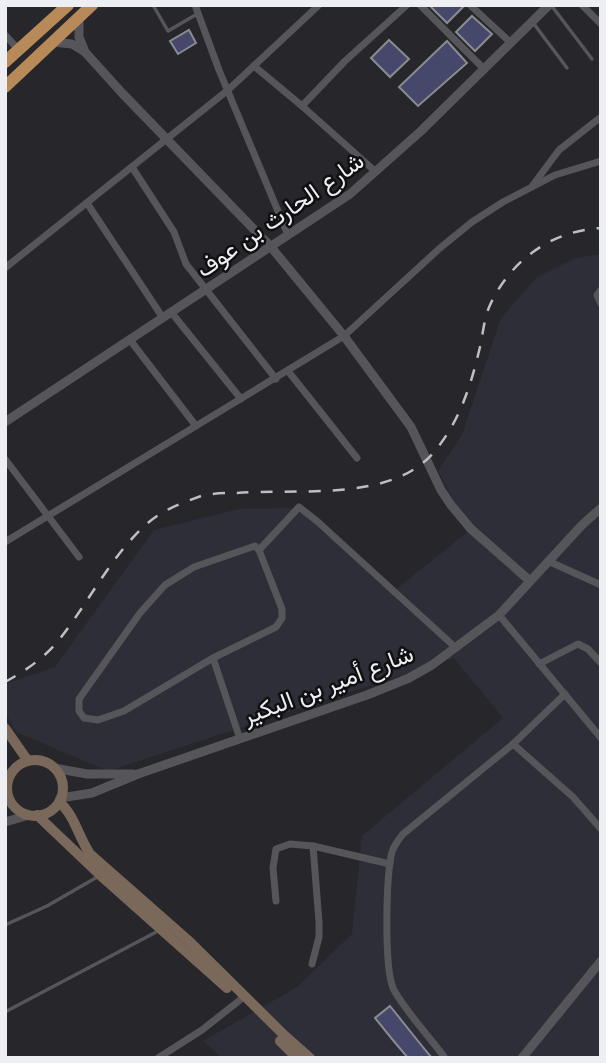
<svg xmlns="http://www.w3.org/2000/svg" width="606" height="1063" font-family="'Fira Sans',Vazirmatn,sans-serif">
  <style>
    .built { fill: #2d2e38 }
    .building { fill: #46486b; stroke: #8a8b90; stroke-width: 2 }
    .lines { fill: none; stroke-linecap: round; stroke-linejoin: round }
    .service { stroke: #55555a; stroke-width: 3.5 }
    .minor { stroke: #55555a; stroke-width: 7 }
    .tertiary { stroke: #55555a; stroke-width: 9 }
    .secondary { stroke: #7a695a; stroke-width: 10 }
    .trunk { stroke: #b88a59; stroke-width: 12 }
    .rail { stroke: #bebfc2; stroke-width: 2.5; stroke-dasharray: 12 12; stroke-linecap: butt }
    .labels { text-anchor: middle; stroke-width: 5; stroke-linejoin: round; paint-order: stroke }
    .street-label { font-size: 24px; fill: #eeeff2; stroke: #101012 }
  </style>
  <rect width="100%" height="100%" fill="#27272b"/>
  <path class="built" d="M601 254V1058H222L203 1041 297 987 352 934 362 836 503 718 454 658 108 771 16 732 5 712V684L55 667 154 530 239 509 295 508 395 590 470 530 438 471 462 435 501 318 537 277 576 258Z"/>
  <g class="building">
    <path d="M429 5H464V6L447 23Z"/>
    <path d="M472 16 492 34 475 51 456 32Z"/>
    <path d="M189 30 196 43 178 54 170 41Z"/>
    <path d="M389 40 409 59 390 77 371 58Z"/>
    <path d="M447 41 467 63 418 106 399 87Z"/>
    <path d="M390 1006 422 1046 432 1058H408L392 1039 375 1018Z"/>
  </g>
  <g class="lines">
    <g class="service">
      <path d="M153 5 168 31 197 14"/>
      <path d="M551 5 592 59"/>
      <path d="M534 24 567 68"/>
      <path d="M5 925 47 906 99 876"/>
      <path d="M5 1012 160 930"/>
    </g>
    <g class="minor">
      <path d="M195 5 219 70 288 235"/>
      <path d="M420 5 484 69"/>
      <path d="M470 5 511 43"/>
      <path d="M582 5 601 24"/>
      <path d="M5 35 19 50"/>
      <path d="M254 66 302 106 345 61 407 5"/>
      <path d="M302 106 376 172"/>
      <path d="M132 167 174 232 186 264 276 379"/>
      <path d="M533 185 559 150 601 117"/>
      <path d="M87 203 163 318"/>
      <path d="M5 268 228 90 319 5"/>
      <path d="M601 290 597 295 601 304"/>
      <path d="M171 312 241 399"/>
      <path d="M130 340 196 426"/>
      <path d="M288 371 357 458"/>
      <path d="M5 459 79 557"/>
      <path d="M5 542 344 336 440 248 472 222 503 202 555 175 601 161"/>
      <path d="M255 546 259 550 282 609V618L276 627 213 658 124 711 98 720 84 718 79 711V699L140 613 165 585 194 567Z"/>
      <path d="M259 550 299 507 318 522 456 648"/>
      <path d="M548 561 601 585"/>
      <path d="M499 615 601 738"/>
      <path d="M213 658 240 739"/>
      <path d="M539 664 578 644 588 649 601 663"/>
      <path d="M513 744 573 797 601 829"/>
      <path d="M276 901 273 868 276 849 290 844 313 846"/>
      <path d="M312 964 319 937V922L313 846 390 864"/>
      <path d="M158 1058 202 1030 240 1000"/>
      <path d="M445 1058C432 1040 402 1007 393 988 384 965 386 876 392 852 394 845 399 839 403 834L513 744 565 694"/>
    </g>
    <g class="tertiary">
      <path d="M79 17V37L85 52"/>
      <path d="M53 42 72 44 85 52 122 93 271 247 344 336 411 427 441 490 451 505 471 529 530 581"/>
      <path d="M5 422 350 194 421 131 549 5"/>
      <path d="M54 768 87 774H133"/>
      <path d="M5 790 7 787"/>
      <path d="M60 798 92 793 138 774 367 695 409 678 432 665 499 615 582 525 601 508"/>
      <path d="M5 822 29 815"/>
      <path d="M522 1058 601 961"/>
    </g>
    <g class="secondary">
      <path d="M5 728 28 761"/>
      <circle cx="35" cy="788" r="28"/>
      <path d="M59 802C74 814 79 838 90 854L190 942 284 1035 310 1058"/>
      <path d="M37 815 100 875 227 988"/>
      <path d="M280 1041 297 1058"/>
    </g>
    <g class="trunk">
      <path d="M5 62 68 5"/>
      <path d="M5 87 92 5"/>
    </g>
    <path class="rail" d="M5 682C27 670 47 656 62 636 91 599 122 536 162 513 173 506 188 501 201 496 212 493 226 493 237 493 297 488 391 503 434 452 460 421 471 385 480 347 483 334 484 318 490 305 511 260 551 231 601 228"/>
  </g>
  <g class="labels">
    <g class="street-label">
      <text transform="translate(280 215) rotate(-35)" y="8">شارع الحارث بن عوف</text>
      <text transform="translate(328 685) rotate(-21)" y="8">شارع أمير بن البكير</text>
    </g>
  </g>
  <rect width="606" height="1063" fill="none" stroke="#eeeff2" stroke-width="14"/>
</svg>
